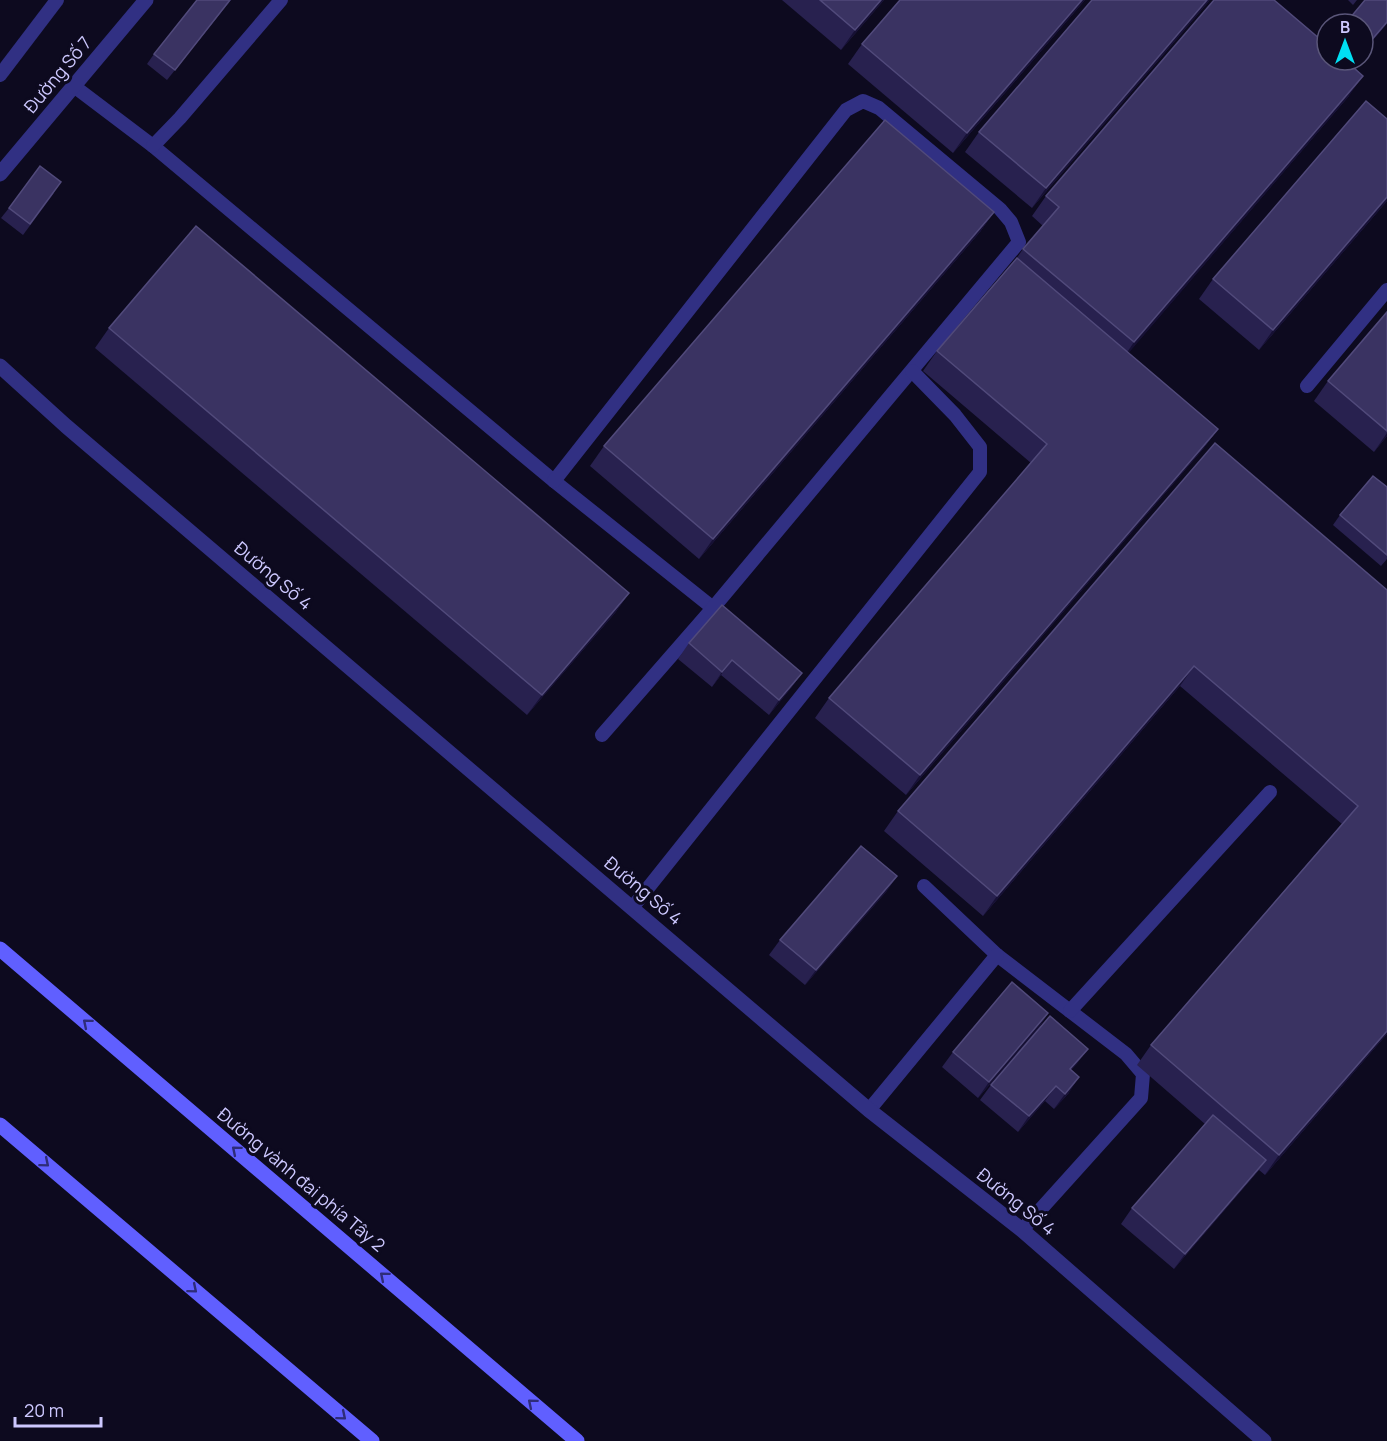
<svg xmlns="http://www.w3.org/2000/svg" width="1387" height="1441" font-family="Manrope,sans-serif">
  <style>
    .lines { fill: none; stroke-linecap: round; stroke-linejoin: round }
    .service { stroke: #313083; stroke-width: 14 }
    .minor { stroke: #313083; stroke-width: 15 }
    .tertiary { stroke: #313083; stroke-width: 15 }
    .secondary { stroke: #605fff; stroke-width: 15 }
    .wall { fill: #28214f }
    .shaded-wall { fill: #161034 }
    .building { fill: #3a3362; stroke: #514a7b; stroke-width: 1.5 }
    .oneway { stroke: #2e2c79 }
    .labels { text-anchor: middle; stroke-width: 6; stroke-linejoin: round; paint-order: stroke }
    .street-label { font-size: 18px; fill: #cdc8ff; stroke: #0d0a1f }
  </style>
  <rect width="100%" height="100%" fill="#0d0a1f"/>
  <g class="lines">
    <g class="service">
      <path d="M0 75 57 0"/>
      <path d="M75 87 153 146 554 481 713 608"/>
      <path d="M153 146 180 118 281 0"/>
      <path d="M1307 386 1387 290"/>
      <path d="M554 481 846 110 863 101 879 108 1000 209 1011 222 1019 242 713 608 602 735"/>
      <path d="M924 886 997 955 1126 1054 1143 1074 1141 1098 1022 1230"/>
      <path d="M632 908 980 472V447L955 415 912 371"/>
      <path d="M1070 1011 1270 792"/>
      <path d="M869 1110 997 955"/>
    </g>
    <path class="minor" d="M0 174 146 0"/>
    <path class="tertiary" d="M0 366 66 426 869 1110 1022 1230 1264 1441"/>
    <g class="secondary">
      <path d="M0 949 577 1441"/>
      <path d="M0 1125 372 1441"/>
    </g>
  </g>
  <g class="wall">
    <path d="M231 0 167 80 147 64 154 54Z"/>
    <path d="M782 0H884L841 50Z"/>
    <path d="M1085 0 953 153 848 64 862 44Z"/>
    <path d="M1210 0 1032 208 965 152 979 132Z"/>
    <path d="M1348 0H1357L1353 5Z"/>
    <path d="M1351 65 1349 96 1128 353 1218 429 1203 449 906 795 815 718 829 698 1031 463 923 371 937 351 1016 259 1023 249 1043 226 1032 216 1046 196Z"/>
    <path d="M1387 119V201L1259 350 1199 299 1213 279Z"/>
    <path d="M54 193 23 235 1 218 9 208Z"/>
    <path d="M994 212 980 232 699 559 590 466 604 446Z"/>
    <path d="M1387 312V436L1374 452 1314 401 1328 381Z"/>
    <path d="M109 328 629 593 615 613 527 715 95 348Z"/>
    <path d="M1215 443 1387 590V1034L1265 1175 1259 1170 1174 1269 1121 1224 1132 1208 1205 1124 1137 1065 1151 1045 1342 824 1180 686 983 916 884 831 898 811Z"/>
    <path d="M1387 487V559L1381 566 1333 525 1340 515Z"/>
    <path d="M689 643 802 673 791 688 769 715 721 675 712 687 678 659Z"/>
    <path d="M897 876 886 892 805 985 769 955 780 940Z"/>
    <path d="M1048 1013 1038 1029 978 1098 942 1067 953 1052Z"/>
    <path d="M1088 1049 1071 1070 1069 1093 1054 1109 1045 1101 1018 1132 980 1100 991 1085Z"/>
  </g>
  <g class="shaded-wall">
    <path d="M230 0H231L167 80 175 70Z"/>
    <path d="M881 0H884L841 50 855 30Z"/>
    <path d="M1082 0H1085L953 153 967 133Z"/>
    <path d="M1207 0H1210L1032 208 1046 188Z"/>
    <path d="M1387 22V24L1363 52V50Z"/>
    <path d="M1363 76 1349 96 1120 363 1134 342Z"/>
    <path d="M1387 197V201L1259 350 1273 330Z"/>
    <path d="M994 212 980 232 699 559 713 539Z"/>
    <path d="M1218 429 1203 449 906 795 920 775Z"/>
    <path d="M1387 433V436L1374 452Z"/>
    <path d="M629 593 615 613 527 715 542 695Z"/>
    <path d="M732 660 721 675 712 687 722 672Z"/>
    <path d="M1194 666 1180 686 983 916 997 896Z"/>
    <path d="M802 673 791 688 769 715 779 700Z"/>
    <path d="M897 876 886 892 805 985 816 970Z"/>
    <path d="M1048 1013 1038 1029 978 1098 989 1082Z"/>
    <path d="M1387 1031V1034L1265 1175 1279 1155Z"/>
    <path d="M1088 1049 1077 1064 1059 1084 1070 1069Z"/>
    <path d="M1079 1077 1069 1093 1054 1109 1065 1094Z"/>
    <path d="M1056 1086 1045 1101 1018 1132 1029 1116Z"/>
    <path d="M1266 1160 1255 1175 1174 1269 1185 1254Z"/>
  </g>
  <g class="building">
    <path d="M197 0H230L175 70 154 54Z"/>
    <path d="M820 0H881L855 30Z"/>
    <path d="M900 0H1082L967 133 862 44Z"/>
    <path d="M1092 0H1207L1046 188 979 132Z"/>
    <path d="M1214 0H1274L1327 45V60H1345L1363 76 1134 342 1023 249 1059 207 1046 196Z"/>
    <path d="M1365 0H1387V22L1363 50V24H1345Z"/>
    <path d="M1345 60H1354L1351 64Z"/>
    <path d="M1366 101 1387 119V197L1273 330 1213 279Z"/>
    <path d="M885 120 994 212 713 539 604 446Z"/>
    <path d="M40 166 61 182 30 224 9 208Z"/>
    <path d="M196 226 629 593 542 695 109 328Z"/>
    <path d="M1017 258 1218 429 920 775 829 698 1047 444 937 351Z"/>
    <path d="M1387 312V431L1328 381Z"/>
    <path d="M1215 443 1387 590V1031L1279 1155 1151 1045 1358 806 1194 666 997 896 898 811Z"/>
    <path d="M1373 476 1387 487V555L1340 515Z"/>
    <path d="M722 605 802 673 779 700 732 660 722 672 689 643Z"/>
    <path d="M861 846 897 876 816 970 780 940Z"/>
    <path d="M1012 982 1048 1013 989 1082 953 1052Z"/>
    <path d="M1050 1016 1088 1049 1070 1069 1079 1077 1065 1094 1056 1086 1029 1116 991 1085Z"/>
    <path d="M1213 1115 1266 1160 1185 1254 1132 1208Z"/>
  </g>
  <defs><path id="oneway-chevron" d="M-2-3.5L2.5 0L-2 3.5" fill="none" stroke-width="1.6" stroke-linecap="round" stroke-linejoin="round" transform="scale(1.5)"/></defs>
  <g class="oneway">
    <use href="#oneway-chevron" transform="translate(87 1023) rotate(-140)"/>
    <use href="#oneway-chevron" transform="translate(236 1150) rotate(-140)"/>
    <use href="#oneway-chevron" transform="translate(45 1163) rotate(40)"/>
    <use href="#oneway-chevron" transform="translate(384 1276) rotate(-140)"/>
    <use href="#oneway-chevron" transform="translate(193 1289) rotate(40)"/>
    <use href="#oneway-chevron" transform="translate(532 1403) rotate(-140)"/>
    <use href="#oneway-chevron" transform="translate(342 1416) rotate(40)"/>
  </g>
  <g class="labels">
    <g class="street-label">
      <text transform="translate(58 75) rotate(-50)" y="6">Đường Số 7</text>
      <text transform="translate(273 576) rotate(40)" y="6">Đường Số 4</text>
      <text transform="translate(643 891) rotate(40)" y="6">Đường Số 4</text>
      <text transform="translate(301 1180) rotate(40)" y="6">Đường vành đai phía Tây 2</text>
      <text transform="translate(1016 1202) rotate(39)" y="6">Đường Số 4</text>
    </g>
  </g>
  <g transform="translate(1345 42)"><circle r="28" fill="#0d0a1f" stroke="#5a5679" stroke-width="1.5"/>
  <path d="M0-4.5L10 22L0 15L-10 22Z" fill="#00e0f3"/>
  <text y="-9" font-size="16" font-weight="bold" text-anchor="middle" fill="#cdc8ff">B</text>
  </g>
  <path d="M15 1417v9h86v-9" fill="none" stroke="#cdc8ff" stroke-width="3"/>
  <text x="24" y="1417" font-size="18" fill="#cdc8ff" stroke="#0d0a1f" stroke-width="4.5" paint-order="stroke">20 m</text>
</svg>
